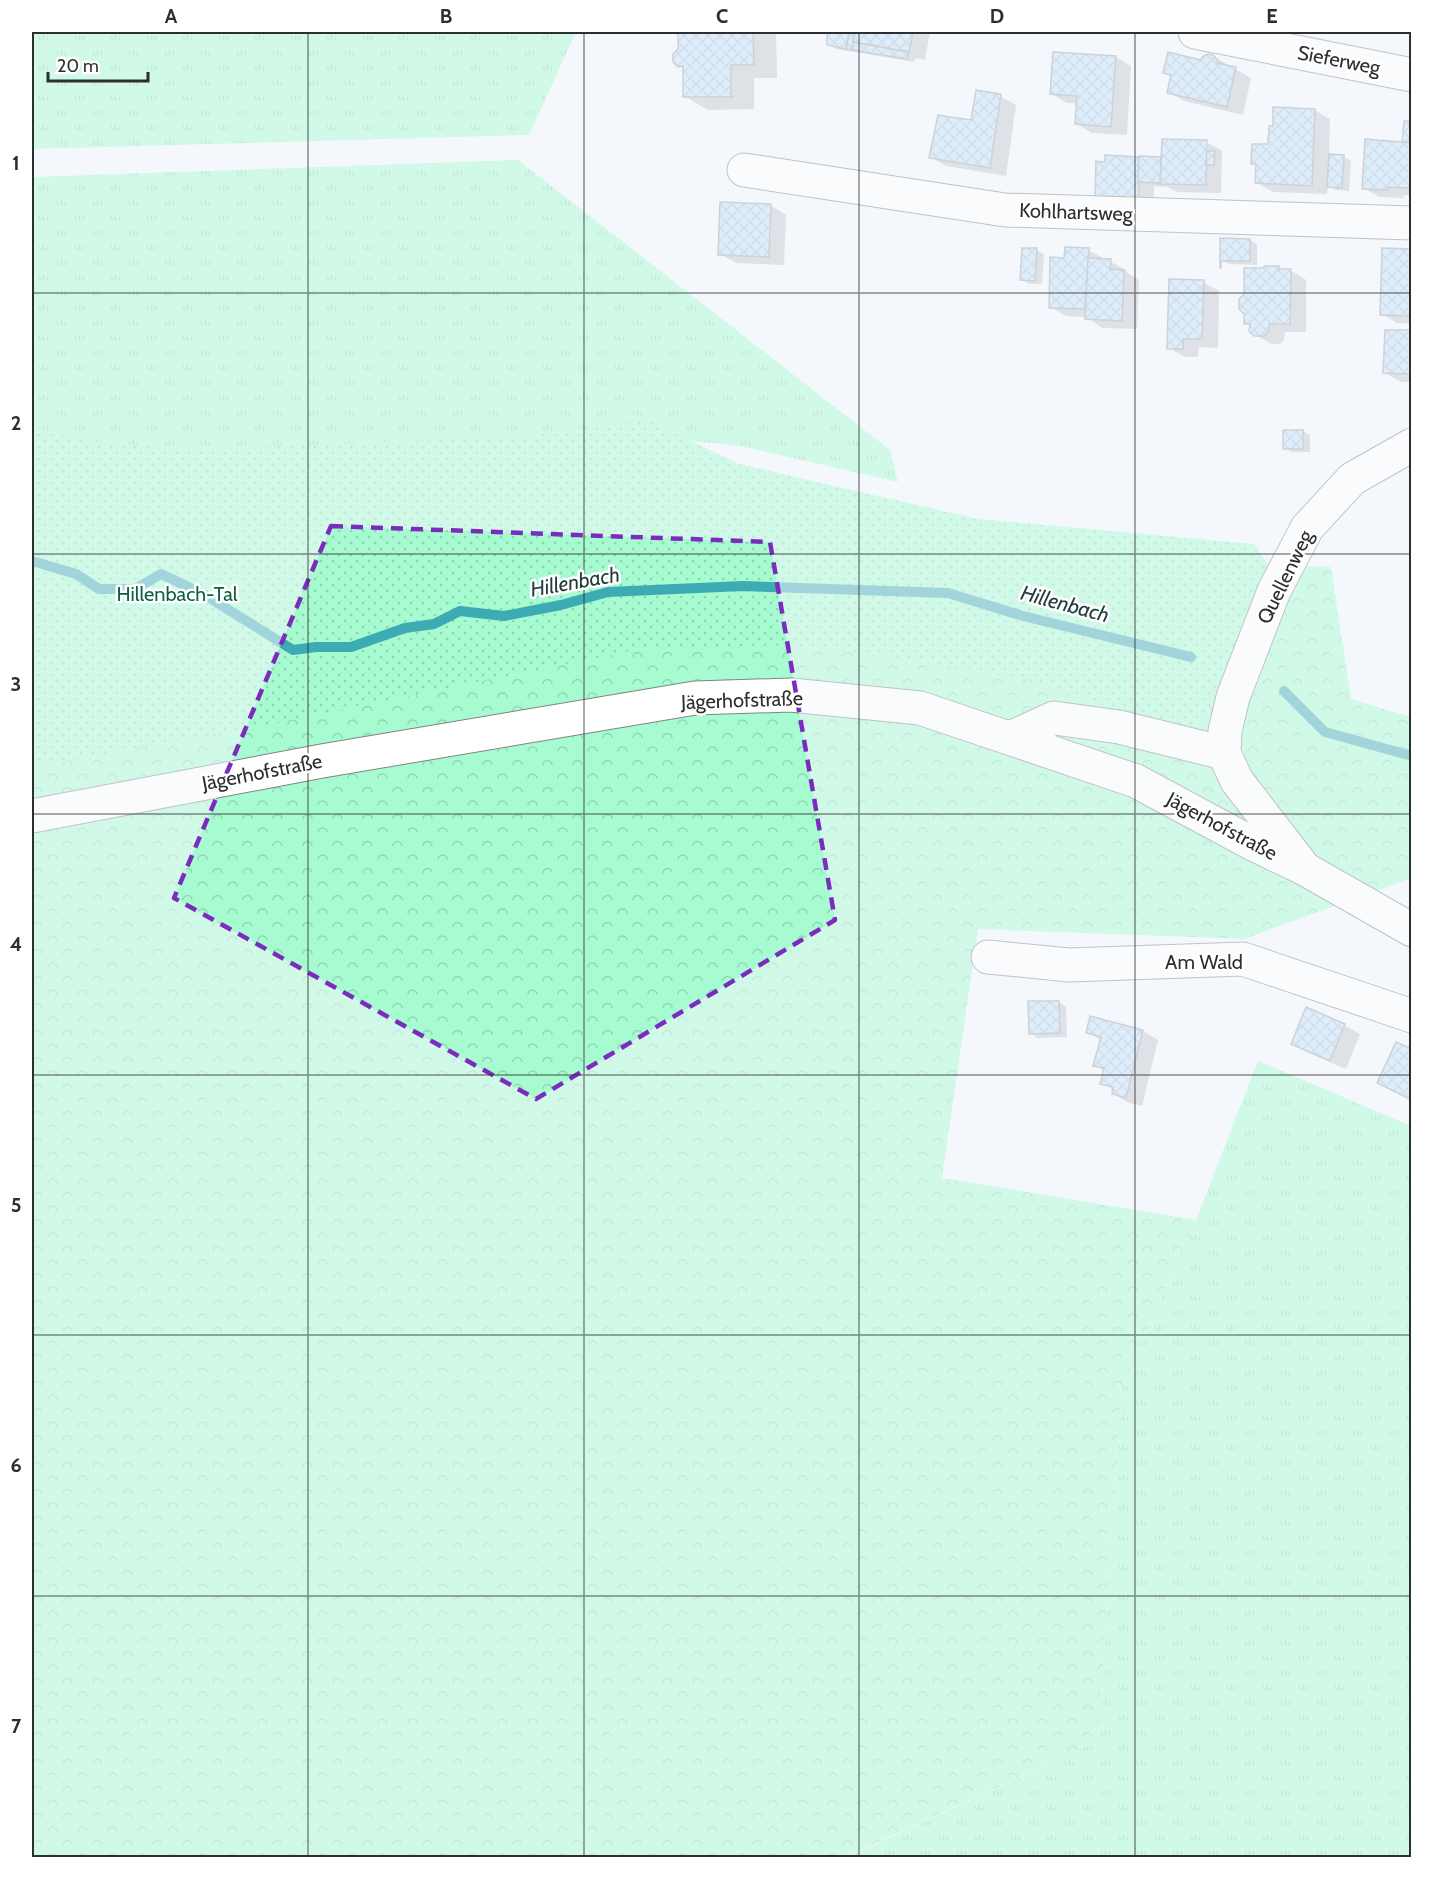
<svg xmlns="http://www.w3.org/2000/svg" width="1443" height="1889" font-family="Cabin,sans-serif">
  <style>
    .grass { fill: url(#grass-tufts) }
    .forest { fill: url(#forest-crowns) }
    .park { fill: url(#park-dots) }
    .shadow { fill: #0003 }
    .lines { fill: none; stroke-linecap: round; stroke-linejoin: round }
    .stream { stroke: #3dabb3; stroke-width: 10 }
    .building { fill: url(#building-cross-hatch); stroke: #a1a5a8; stroke-width: 1.5 }
    .minor-casing { stroke: #808487; stroke-width: 35 }
    .major-casing { stroke: #808487; stroke-width: 35 }
    .minor { stroke: #fff; stroke-width: 33 }
    .major { stroke: #fff; stroke-width: 33 }
    .marked { fill: none; stroke: #7b2cbf; stroke-width: 4.5; stroke-dasharray: 12 8; stroke-linejoin: round }
    .grid { fill: none; stroke: #2d2e30; stroke-width: 1.5; stroke-opacity: 0.55 }
    .labels { text-anchor: middle; stroke-width: 5; stroke-linejoin: round; paint-order: stroke }
    .street-label { font-size: 20px; fill: #2d2e30; stroke: #fff }
    .park-label { font-size: 20px; fill: #0d6142; stroke: #fff }
    .water-label { font-size: 21px; font-style: italic; fill: #243c3e; stroke: #fff }
    .neatline { fill: none; stroke: #2d2e30; stroke-width: 2 }
    .grid-label { font-size: 20px; text-anchor: middle; font-weight: bold; fill: #2d2e30 }
  </style>
  <defs>
    <pattern id="grass-tufts" width="24" height="20" patternUnits="userSpaceOnUse" patternTransform="scale(1.5)"><rect width="24" height="20" fill="#a6fbd0"/><path d="M3 7l-1-3M5 7V3M7 7l1-3M15 17l-1-3M17 17v-4M19 17l1-3" fill="none" stroke="#8fd7b3"/></pattern>
    <pattern id="forest-crowns" width="20" height="18" patternUnits="userSpaceOnUse" patternTransform="scale(1.5)"><rect width="20" height="18" fill="#a6fbd0"/><path d="M2 6a3 3 0 1 1 6 0M12 15a3 3 0 1 1 6 0" fill="none" stroke="#8fd7b3"/></pattern>
    <pattern id="park-dots" width="8" height="8" patternUnits="userSpaceOnUse" patternTransform="scale(1.5)"><rect width="8" height="8" fill="#a6fbd0"/><path d="M2 2h.1M6 6h.1" fill="none" stroke="#8fd7b3" stroke-width="1.8" stroke-linecap="round"/></pattern>
    <pattern id="building-cross-hatch" width="8" height="8" patternUnits="userSpaceOnUse" patternTransform="scale(1.5)"><rect width="8" height="8" fill="#c1dffa"/><path d="M0 0l8 8M0 8l8-8" fill="none" stroke="#a6c0d7"/></pattern>
  </defs>
  <rect width="100%" height="100%" fill="#f4f8fc"/>
  <g class="grass">
    <path d="M32 32H576L529 135 32 149Z"/>
    <path d="M518 160 890 450 898 482 740 446 635 435 182 494 32 451V177Z"/>
    <path d="M1258 1061 1411 1126V1857L846 1858 1098 1741 1122 1387 1196 1220Z"/>
  </g>
  <path class="forest" d="M916 550 1331 567 1351 699 1411 717V878L1244 939 978 929 942 1178 1196 1220 1122 1387 1098 1741 846 1857 32 1858V718Z"/>
  <path class="park" d="M648 420 739 464 978 519 1254 544 1268 565 1229 669 1202 723 1176 732 1031 680 889 656 786 645 639 649 277 723 32 767V427L84 440 184 450 517 437Z"/>
  <g class="shadow">
    <path d="M679 32H776L777 78H754V109L708 110 684 96V69L679 65Z"/>
    <path d="M829 32H930L925 60 916 58 914 62 836 49 828 44Z"/>
    <path d="M1213 56 1251 78 1243 115 1184 101 1169 92 1172 76 1165 72 1202 61Z"/>
    <path d="M1116 57 1131 66 1127 135 1092 133 1077 124 1078 103H1067L1052 94Z"/>
    <path d="M1000 96 1016 105 1006 176 946 166 931 157Z"/>
    <path d="M1314 110 1330 119 1329 156H1343L1351 161 1349 191 1336 190 1328 185 1327 194 1273 192 1257 183V166L1253 163 1269 146Z"/>
    <path d="M1405 122 1412 123V195H1404L1403 198 1379 197 1364 188 1403 143Z"/>
    <path d="M1208 143 1222 151 1221 193 1177 192 1168 187 1154 186V210L1112 208 1160 158 1205 163 1208 156Z"/>
    <path d="M770 205 786 215 784 265 736 263 720 254Z"/>
    <path d="M1222 240H1250L1257 244V265L1229 264 1221 260Z"/>
    <path d="M1036 250 1044 254 1042 284H1029L1021 279Z"/>
    <path d="M1088 250 1126 270V272L1139 280 1137 329 1102 328 1087 317 1066 316 1051 307 1066 259Z"/>
    <path d="M1412 250V324L1397 323 1382 314Z"/>
    <path d="M1278 267 1283 270H1290L1306 280V332H1285L1284 340 1280 344H1272L1255 335 1251 326 1245 323Z"/>
    <path d="M1203 282 1219 291 1218 348 1199 347 1198 357H1185L1169 348Z"/>
    <path d="M1412 332V382H1401L1385 373Z"/>
    <path d="M1302 431 1310 435V452H1292L1285 448Z"/>
    <path d="M1059 1002 1066 1007 1067 1037 1037 1038 1030 1033Z"/>
    <path d="M1091 1018 1143 1031 1158 1040 1142 1106 1129 1103 1114 1094V1090L1102 1083 1105 1071 1095 1065 1101 1040 1087 1032Z"/>
    <path d="M1344 1025 1360 1034 1346 1069 1309 1053 1293 1044Z"/>
  </g>
  <g class="lines">
    <g class="stream">
      <path d="M32 561 76 574 99 589H135L161 574 203 594 293 650 316 647H351L405 628 434 624 460 611 504 616 561 605 608 592 743 586 948 593 1023 616 1191 657"/>
      <path d="M1284 691 1325 732 1412 756"/>
    </g>
  </g>
  <g class="building">
    <path d="M678 32H753L754 65H731V95L733 97H683V66L678 67 673 62V54L678 49Z"/>
    <path d="M827 32H849L846 49 827 45Z"/>
    <path d="M849 32H855L852 50 846 49Z"/>
    <path d="M855 32H913L909 52 853 42Z"/>
    <path d="M853 42 909 52 907 59 852 50Z"/>
    <path d="M1053 52 1116 56 1111 127 1075 124 1077 96 1050 94Z"/>
    <path d="M1168 52 1201 60 1202 57 1208 54 1213 55 1218 61 1217 63 1236 67 1227 107 1167 93 1171 75 1163 73Z"/>
    <path d="M976 90 1001 94 990 168 929 158 938 115 971 120Z"/>
    <path d="M1273 107 1315 109 1312 186 1255 183 1256 164H1251L1252 144H1268L1269 126H1273Z"/>
    <path d="M1404 121H1412V143L1402 142Z"/>
    <path d="M1162 139 1207 140 1206 185 1160 184Z"/>
    <path d="M1365 139 1412 143V188L1388 187V190L1362 189Z"/>
    <path d="M1207 151H1215L1214 165H1206Z"/>
    <path d="M1329 154 1344 155 1342 188 1327 187Z"/>
    <path d="M1105 155 1139 157V202L1095 200 1096 161 1105 162Z"/>
    <path d="M1139 156 1161 157 1160 183 1138 182Z"/>
    <path d="M720 202 771 204 769 257 718 255Z"/>
    <path d="M1220 238 1250 239V261H1221V268H1220Z"/>
    <path d="M1065 247 1089 248 1085 309 1049 308 1050 257 1064 258Z"/>
    <path d="M1022 248H1037L1035 281 1020 280Z"/>
    <path d="M1382 248 1412 249 1411 316 1380 315Z"/>
    <path d="M1088 258 1111 259 1110 269 1124 270 1122 321 1085 319Z"/>
    <path d="M1264 266H1279L1278 269H1291L1290 324H1269V331L1264 336H1254L1249 331 1250 324H1244V314L1239 309V299L1244 294V268H1264Z"/>
    <path d="M1169 279 1204 280 1202 339H1183V349H1167Z"/>
    <path d="M1385 330H1412V374L1383 373Z"/>
    <rect x="1283" y="430" width="20" height="19"/>
    <path d="M1028 1001H1059L1060 1033 1029 1034Z"/>
    <path d="M1306 1007 1345 1024 1330 1061 1291 1044Z"/>
    <path d="M1090 1016 1143 1030 1126 1098 1112 1094 1113 1087 1100 1084 1104 1068 1093 1066 1101 1037 1086 1033Z"/>
    <path d="M1396 1042 1412 1049V1100L1377 1083Z"/>
  </g>
  <g class="lines">
    <defs>
      <g id="minor">
        <path d="M1195 32 1412 75"/>
        <path d="M744 170 1005 210 1412 223"/>
        <path d="M1010 738 1054 718 1119 727 1224 753"/>
        <path d="M1305 869 1237 781 1224 753 1225 731 1233 697 1274 591 1307 528 1352 479 1412 445"/>
        <path d="M988 957 1069 965 1243 959 1412 1016"/>
      </g>
      <path id="major" d="M32 816 322 761 695 698 791 695 920 708 1136 781 1253 844 1305 869 1412 930"/>
    </defs>
    <use href="#minor" class="minor-casing"/>
    <use href="#major" class="major-casing"/>
    <use href="#minor" class="minor"/>
    <use href="#major" class="major"/>
  </g>
  <path d="M0 0H1443V1889H0ZM331 526 770 542 835 920 536 1099 174 898Z" fill="#f4f8fc" fill-opacity=".55" fill-rule="evenodd"/>
  <path class="marked" d="M331 526 770 542 835 920 536 1099 174 898Z"/>
  <path class="grid" d="M308 32V1858M584 32V1858M859 32V1858M1135 32V1858M32 293H1412M32 554H1412M32 814H1412M32 1075H1412M32 1335H1412M32 1596H1412"/>
  <g class="labels">
    <g class="street-label">
      <text transform="translate(1339 60) rotate(11)" y="7">Sieferweg</text>
      <text transform="translate(1076 212) rotate(2)" y="7">Kohlhartsweg</text>
      <text transform="translate(1285 577) rotate(-64)" y="7">Quellenweg</text>
      <text transform="translate(742 700) rotate(-2)" y="7">Jägerhofstraße</text>
      <text transform="translate(262 772) rotate(-11)" y="7">Jägerhofstraße</text>
      <text transform="translate(1222 826) rotate(28)" y="7">Jägerhofstraße</text>
      <text x="1204" y="969">Am Wald</text>
    </g>
    <g class="park-label">
      <text x="177" y="601">Hillenbach-Tal</text>
    </g>
    <g class="water-label">
      <text transform="translate(575 582) rotate(-10)" y="7">Hillenbach</text>
      <text transform="translate(1065 604) rotate(15)" y="7">Hillenbach</text>
    </g>
  </g>
  <rect width="1443" height="1889" fill="none" stroke="#ffffff" stroke-width="66"/>
  <path d="M48 72v9h100v-9" fill="none" stroke="#2d2e30" stroke-width="3"/>
  <text x="57" y="72" font-size="18" fill="#2d2e30" stroke="#ffffff" stroke-width="4.5" paint-order="stroke">20 m</text>
  <rect x="33" y="33" width="1377" height="1823" class="neatline"/>
  <g class="grid-label">
    <text x="171" y="23">A</text>
    <text x="446" y="23">B</text>
    <text x="722" y="23">C</text>
    <text x="997" y="23">D</text>
    <text x="1272" y="23">E</text>
    <text x="16" y="170">1</text>
    <text x="16" y="430">2</text>
    <text x="16" y="691">3</text>
    <text x="16" y="951">4</text>
    <text x="16" y="1212">5</text>
    <text x="16" y="1472">6</text>
    <text x="16" y="1733">7</text>
  </g>
</svg>
